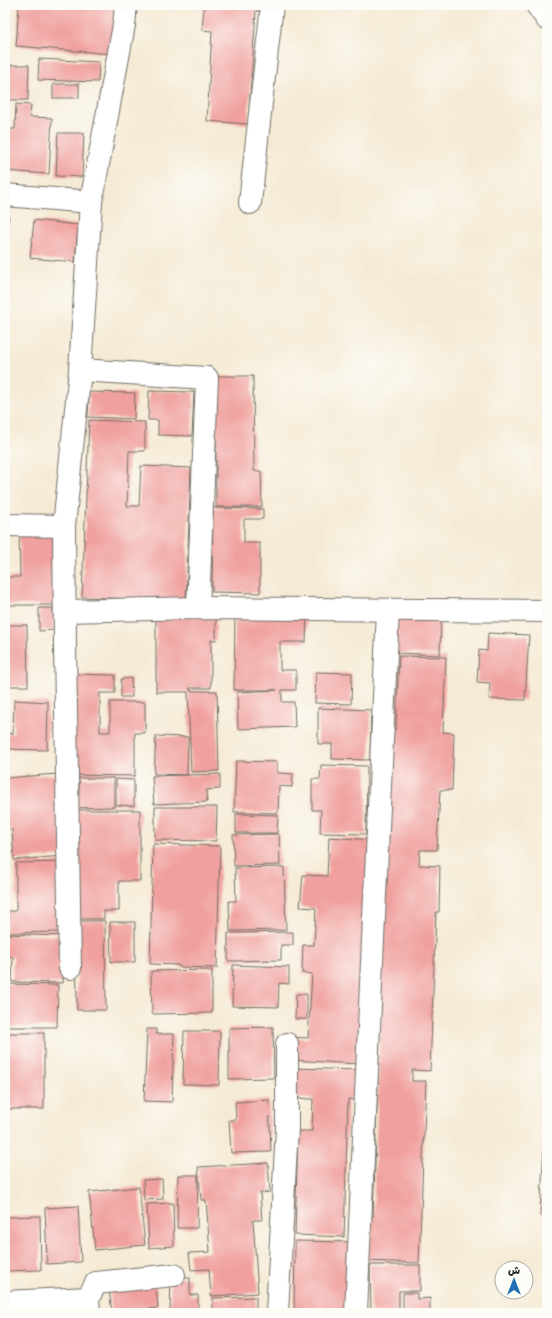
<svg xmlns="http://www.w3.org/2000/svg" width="552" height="1318" font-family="'Shantell Sans','Playpen Sans Arabic',sans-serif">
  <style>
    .building { fill: #f0a09e }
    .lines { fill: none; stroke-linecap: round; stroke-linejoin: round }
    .minor-casing { stroke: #726e66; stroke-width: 24 }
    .minor { stroke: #fff; stroke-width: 22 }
  </style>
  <rect width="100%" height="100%" fill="#fdfcf7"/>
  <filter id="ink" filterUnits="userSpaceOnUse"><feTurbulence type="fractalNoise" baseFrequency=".025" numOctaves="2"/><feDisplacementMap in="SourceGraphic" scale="8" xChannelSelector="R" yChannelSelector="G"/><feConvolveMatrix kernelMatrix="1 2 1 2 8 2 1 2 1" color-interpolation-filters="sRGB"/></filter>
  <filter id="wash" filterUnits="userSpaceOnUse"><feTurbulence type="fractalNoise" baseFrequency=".012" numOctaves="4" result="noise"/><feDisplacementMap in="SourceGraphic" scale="16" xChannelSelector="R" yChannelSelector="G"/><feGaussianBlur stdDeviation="0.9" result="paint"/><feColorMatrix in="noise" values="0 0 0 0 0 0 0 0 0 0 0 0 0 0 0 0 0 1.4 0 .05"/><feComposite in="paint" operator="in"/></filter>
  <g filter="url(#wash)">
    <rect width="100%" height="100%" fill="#f5ead4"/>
    <g id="blocks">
      <g class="building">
        <path d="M19 5H116L112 54 16 46Z"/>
        <path d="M204 5H268L267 12 256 11 248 124 207 121 212 31 202 30Z"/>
        <path d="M39 59 99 62 98 82 38 80Z"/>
        <path d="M5 65H29L28 100H5Z"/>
        <rect x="53" y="84" width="26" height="14"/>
        <path d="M16 104 31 105 30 117 52 118 49 174 5 171V129H15Z"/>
        <path d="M58 133H84L82 177 56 176Z"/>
        <path d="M5 215 9 216 7 230H9L6 253H5Z"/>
        <path d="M34 220 78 225 75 262 30 258Z"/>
        <path d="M216 376H253L254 471H261L262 507H216Z"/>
        <path d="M149 391 194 392 192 436 158 435V420H148Z"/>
        <path d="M89 392 135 393 134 419 88 417Z"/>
        <path d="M89 420 145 422V451H129L127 506H139L141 466 191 468 186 601 82 597Z"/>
        <path d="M213 508 263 509V519H244V543H260V593L212 592Z"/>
        <path d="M19 531H58V605H5V577H20Z"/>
        <path d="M39 608H53L54 630 39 631Z"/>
        <path d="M235 611 307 612 306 642H280V670H296V690H282V702H294L295 727 238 729 237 692 277 690H234Z"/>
        <path d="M397 612 441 614 440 655 396 653Z"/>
        <path d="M156 617H216V640H211V688H190V691H217L219 771 191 772 188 692H156Z"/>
        <path d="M5 625H27L28 686H5Z"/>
        <path d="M488 633 529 635 525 700 489 699 490 683 477 682 479 650 487 651Z"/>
        <path d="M399 656 446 657 443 732 454 733 452 790H440L437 850H420L419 865 440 866 439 912H436L430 1071 412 1070V1081H426L419 1263 366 1261 367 1216 373 1217 391 729H396Z"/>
        <path d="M316 672 352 673 351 704 315 703Z"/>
        <path d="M73 674 115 675V693H100V732H110V702H145V733H135V776L72 775Z"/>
        <path d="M131 678 132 697H121V679Z"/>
        <path d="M14 700 48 702 47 750 7 749V733L13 734Z"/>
        <path d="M318 708 371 710 370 760 332 759V744H318Z"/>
        <path d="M156 736 188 737 187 775 154 774Z"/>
        <path d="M236 761 277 762V773L293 774 292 787 279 786 278 813 234 812Z"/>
        <path d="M321 765 367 766 366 834 320 833 321 810H312V779H320Z"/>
        <path d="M57 774 63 856 14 860 12 829 5 830V778Z"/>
        <path d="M220 774V789L206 790 207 802 154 804 152 776Z"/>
        <path d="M79 778H114V807L72 808V794L79 793Z"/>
        <path d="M116 779 134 780V806L116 805Z"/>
        <path d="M155 807H217L216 841 155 840Z"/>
        <path d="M74 810H140V881H119V911H104V919H75Z"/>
        <path d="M236 814 278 815 277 833H236Z"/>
        <path d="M279 834 280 865 234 866 233 835Z"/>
        <path d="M329 837 372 840 359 1064 289 1060 290 1037 308 1038 312 974 302 973 303 945H314L316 908 300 907 303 875 327 876Z"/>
        <path d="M153 844 220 846 217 968 179 967V965L150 964Z"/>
        <path d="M61 862 62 932 6 933V911H16V863Z"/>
        <path d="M284 867 286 930 230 931 229 901H236L235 868Z"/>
        <path d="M76 921H105L106 1010H77Z"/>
        <path d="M110 922H135V962H111Z"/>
        <path d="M293 932V945H281V960L228 961V933Z"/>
        <path d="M5 934 65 936 63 983 12 982 13 957H5Z"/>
        <path d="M233 965 289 967V984L279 983 278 1007 232 1006Z"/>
        <path d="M212 970V1013L152 1014 151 971Z"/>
        <path d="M5 984 58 985 57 1027H5Z"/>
        <path d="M296 994H307V1019H295Z"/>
        <path d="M273 1027 274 1078 229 1079V1028Z"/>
        <path d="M147 1029H156V1034H174L172 1102 144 1101Z"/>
        <path d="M184 1031H220L219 1085 183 1084Z"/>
        <rect x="5" y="1033" width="39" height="76"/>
        <path d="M292 1068 360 1070 359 1100 348 1099 344 1237 295 1235 298 1131H312L313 1099 291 1098Z"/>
        <path d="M269 1100 271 1152 231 1153 229 1120H236L235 1102Z"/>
        <path d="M546 1112H547V1215H540Z"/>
        <path d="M268 1163 270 1192 260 1193 262 1220H253L258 1293 211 1296 209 1269 191 1270 189 1253 210 1252 206 1200H201L198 1167Z"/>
        <path d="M178 1175H198L197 1228H177Z"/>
        <path d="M162 1179 163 1199 144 1200 143 1180Z"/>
        <path d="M139 1187 145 1245 95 1250 89 1192Z"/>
        <path d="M173 1203 174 1246 149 1248 147 1204Z"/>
        <path d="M78 1206 81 1262 47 1264 45 1208Z"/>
        <path d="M40 1216 41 1270 5 1271V1217Z"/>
        <path d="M295 1241 353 1242 352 1313H294Z"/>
        <path d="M370 1265H420V1291H399V1313H371Z"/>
        <path d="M171 1277 190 1278V1295H198V1313H170Z"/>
        <path d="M156 1284 158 1308 112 1313 109 1289Z"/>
        <path d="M403 1293H417V1299L430 1298V1313H403Z"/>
        <path d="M256 1297V1313H213V1298Z"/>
        <path d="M75 1304 76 1313H31V1305Z"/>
      </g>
    </g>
  </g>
  <g filter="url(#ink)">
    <use href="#blocks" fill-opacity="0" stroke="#726e66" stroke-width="1"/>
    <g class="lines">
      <defs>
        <g id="minor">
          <path d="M537 5 547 19"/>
          <path d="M5 195 91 202"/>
          <path d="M250 203 272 5"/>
          <path d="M80 370 91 202 124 25 126 5"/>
          <path d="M5 525 64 526"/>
          <path d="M65 611 198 608 547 611"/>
          <path d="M70 968 65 645 64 526 80 370 207 378 198 608"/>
          <path d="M5 1302 88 1298"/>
          <path d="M89 1313 88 1298 96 1283 174 1275"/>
          <path d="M277 1313 287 1129V1044"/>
          <path d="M356 1313 388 610"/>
        </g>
      </defs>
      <use href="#minor" class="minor-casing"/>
      <use href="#minor" class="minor"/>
    </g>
  </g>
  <rect width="552" height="1318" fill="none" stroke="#fdfcf7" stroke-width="20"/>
  <g transform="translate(514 1280)"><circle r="19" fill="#fdfcf7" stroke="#a9a8a5"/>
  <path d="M0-3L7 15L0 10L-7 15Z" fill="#1f6fb2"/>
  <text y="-6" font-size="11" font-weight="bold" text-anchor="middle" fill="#2b2b2b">ش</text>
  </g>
</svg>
